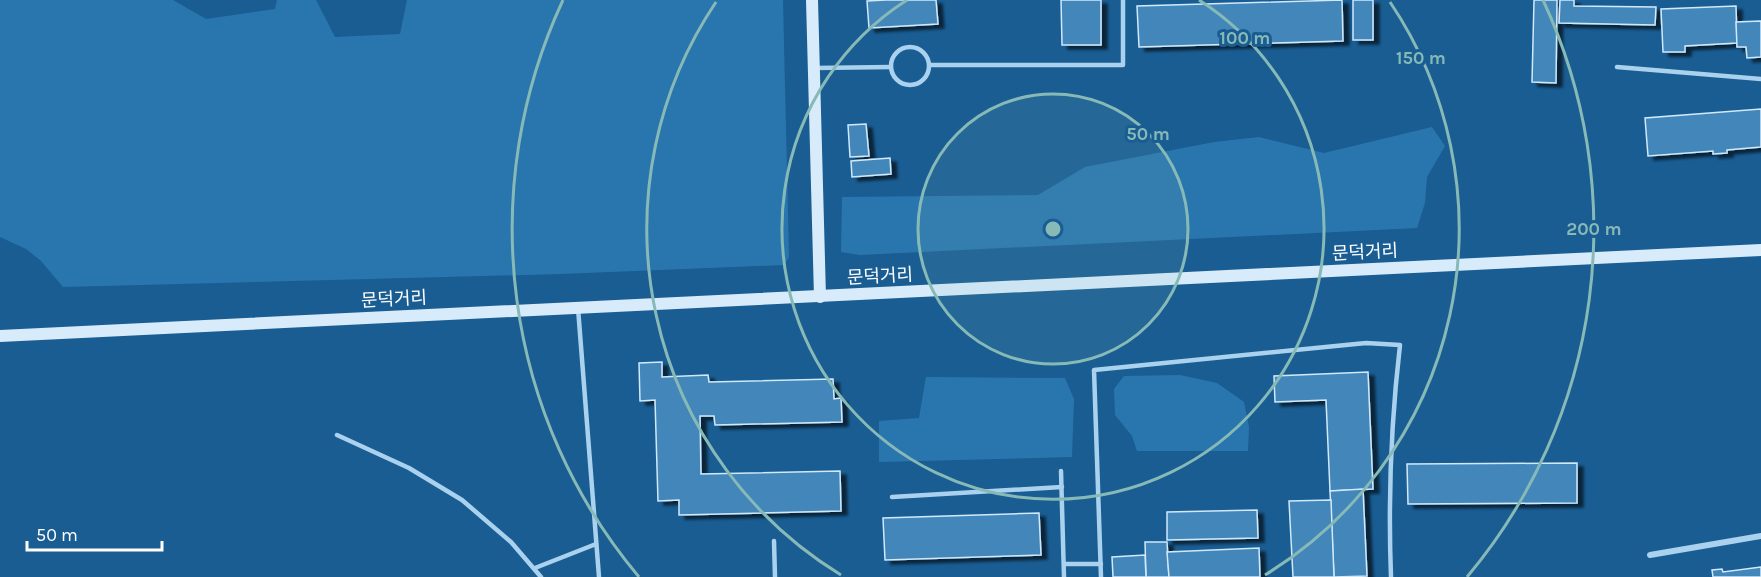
<svg xmlns="http://www.w3.org/2000/svg" width="1761" height="577" font-family="Karla,'Noto Sans KR',sans-serif">
  <style>
    .green { fill: #2976af }
    .building { fill: #4286ba; stroke: #d0e9fb; stroke-width: 1.5; filter: url(#shadow) }
    .lines { fill: none; stroke-linecap: round; stroke-linejoin: round }
    .lane { stroke: #aad2ef; stroke-width: 4.5 }
    .street { stroke: #aad2ef; stroke-width: 6 }
    .secondary { stroke: #d8ebfb; stroke-width: 12 }
    .ring { fill: none; stroke: #87bab6; stroke-width: 3 }
    .labels { text-anchor: middle; stroke-width: 6; stroke-linejoin: round; paint-order: stroke }
    .street-label { font-size: 18px; fill: #fff; stroke: #195d93 }
    .centre { fill: #87bab6; stroke: #195d93; stroke-width: 3 }
    .ring-label { font-size: 18px; text-anchor: middle; font-weight: bold; fill: #87bab6; stroke: #195d93; stroke-width: 6; stroke-linejoin: round; paint-order: stroke }
  </style>
  <defs>
    <filter id="shadow"><feDropShadow dx="6" dy="4" stdDeviation="1.5" flood-color="#0009"/></filter>
  </defs>
  <rect width="100%" height="100%" fill="#195d93"/>
  <g class="green">
    <path d="M0 0H173L206 19 275 9 277 0H316L335 37 400 34 407 0H783L789 257 784 265 561 274 63 287 41 261 26 249 0 237Z"/>
    <path d="M1432 127 1445 146 1427 177 1425 203 1417 228 860 255 841 252 842 197 1038 195 1085 167 1214 142 1259 137 1324 153Z"/>
    <path d="M1180 375 1217 383 1244 402 1249 427 1248 451H1137L1132 436 1115 415 1114 389 1124 376Z"/>
    <path d="M926 377 1065 378 1074 399 1072 457 879 462V421L919 418Z"/>
  </g>
  <g class="building">
    <path d="M886 0H936L938 24 869 28 867 1Z"/>
    <path d="M1061 0H1101V45H1062Z"/>
    <path d="M1342 0 1343 41 1139 47 1137 6Z"/>
    <rect x="1353" y="0" width="20" height="40"/>
    <path d="M1534 0H1557L1556 83 1532 82Z"/>
    <path d="M1560 0H1574V6L1656 7 1655 25 1559 23Z"/>
    <path d="M1736 6 1737 43 1685 46V52H1663L1661 9Z"/>
    <path d="M1761 21V57L1747 58 1746 47H1737L1736 22Z"/>
    <path d="M1761 109V147L1727 150V153L1713 154V151L1648 156 1645 118Z"/>
    <path d="M866 124 869 156 850 157 848 125Z"/>
    <path d="M890 158 891 174 852 177 851 161Z"/>
    <path d="M662 362V377L708 375 709 382 833 379 834 399 841 398 842 422 715 425 714 416H700L701 474 840 471 841 511 679 515V500L658 501 655 400 640 401 639 363Z"/>
    <path d="M1368 372 1373 489 1330 491 1326 400 1275 402 1274 376Z"/>
    <path d="M1577 463V503L1408 504 1407 464Z"/>
    <path d="M1363 489 1367 576 1334 577 1330 491Z"/>
    <path d="M1331 500 1334 577H1293L1289 501Z"/>
    <path d="M1257 510 1258 538 1167 540V512Z"/>
    <path d="M1039 513 1041 555 885 560 883 518Z"/>
    <path d="M1145 542H1167L1169 577H1146Z"/>
    <path d="M1259 548 1260 577H1169L1167 552Z"/>
    <path d="M1145 555 1146 577H1113L1112 557Z"/>
    <path d="M1761 567V577H1713L1712 570 1722 569 1723 572Z"/>
  </g>
  <g class="lines">
    <g class="lane">
      <circle cx="910" cy="66" r="19"/>
      <path d="M930 65H1123V0"/>
      <path d="M1617 67 1761 79"/>
      <path d="M814 68 891 67"/>
      <path d="M578 308 599 577"/>
      <path d="M337 435 409 468 462 500 511 542 541 577"/>
      <path d="M1061 471 1064 577"/>
      <path d="M892 497 1062 487"/>
      <path d="M774 541 775 577"/>
      <path d="M1064 564H1101"/>
      <path d="M535 568 596 544"/>
      <path d="M1101 577 1094 370 1366 343 1400 345C1391 422 1388 499 1391 577"/>
    </g>
    <path class="street" d="M1650 555 1761 536"/>
    <g class="secondary">
      <path d="M812 0 820 297"/>
      <path d="M0 336 1761 250"/>
    </g>
  </g>
  <circle cx="1053" cy="229" r="135" fill="#87bab6" fill-opacity=".12"/>
  <g class="ring">
    <circle cx="1053" cy="229" r="135"/>
    <path d="M1199 0A271 271 0 1 1 907 0"/>
    <path d="M841 575A406 406 0 0 1 716 2M1390 2A406 406 0 0 1 1265 575"/>
    <path d="M639 577A541 541 0 0 1 563 0M1543 0A541 541 0 0 1 1467 577"/>
  </g>
  <g class="labels">
    <g class="street-label">
      <text transform="translate(1365 252) rotate(-3)" y="6">문덕거리</text>
      <text transform="translate(880 276) rotate(-3)" y="6">문덕거리</text>
      <text transform="translate(394 299) rotate(-3)" y="6">문덕거리</text>
    </g>
  </g>
  <circle cx="1053" cy="229" r="9" class="centre"/>
  <g class="ring-label">
    <text x="1245" y="44">100 m</text>
    <text x="1421" y="64">150 m</text>
    <text x="1148" y="140">50 m</text>
    <text x="1594" y="235">200 m</text>
  </g>
  <path d="M27 541v9h135v-9" fill="none" stroke="#ffffff" stroke-width="3"/>
  <text x="36" y="541" font-size="18" fill="#ffffff" stroke="#195d93" stroke-width="4.5" paint-order="stroke">50 m</text>
</svg>
